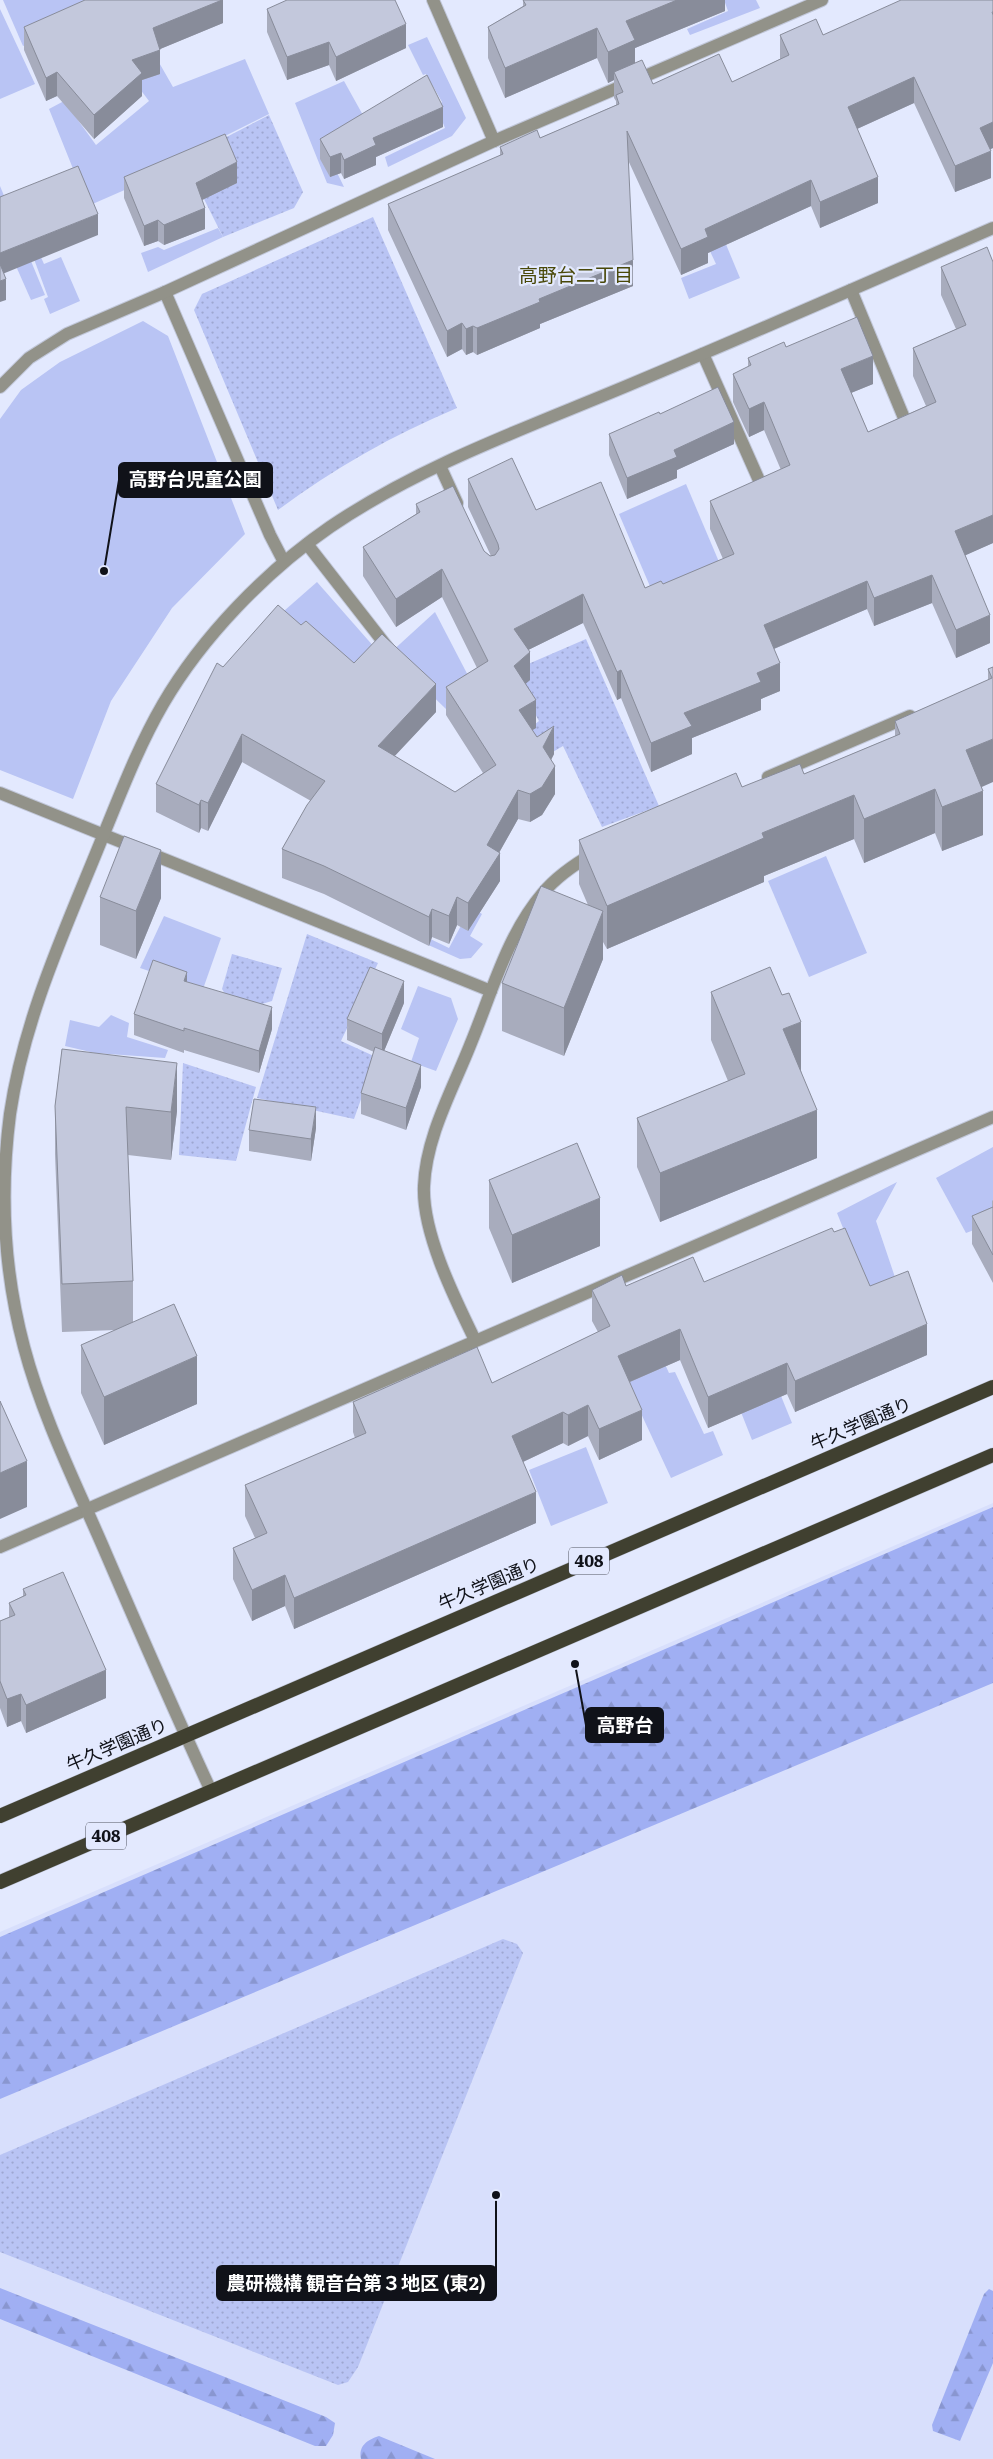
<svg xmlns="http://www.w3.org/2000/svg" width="993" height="2459" font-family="Literata,'Noto Sans JP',serif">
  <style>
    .built { fill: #d8dffc }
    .grass { fill: url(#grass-dots) }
    .forest { fill: url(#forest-firs) }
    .green { fill: #b9c4f4 }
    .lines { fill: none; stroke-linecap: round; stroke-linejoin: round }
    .minor-casing { stroke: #c1c7d9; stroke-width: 14 }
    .tertiary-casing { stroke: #c1c7d9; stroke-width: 14 }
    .trunk-casing { stroke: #c1c7d9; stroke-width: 15 }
    .minor { stroke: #929289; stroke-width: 12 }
    .tertiary { stroke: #929289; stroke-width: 12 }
    .trunk { stroke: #404030; stroke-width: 14 }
    .wall { fill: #a8acbd }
    .shaded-wall { fill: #888c9a }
    .building { fill: #c3c8dc; stroke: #888c9a }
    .labels { text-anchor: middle; stroke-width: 4.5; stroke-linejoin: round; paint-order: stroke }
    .shield { fill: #e3e9fe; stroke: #4f525e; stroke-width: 1 }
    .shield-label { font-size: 16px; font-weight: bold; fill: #101219 }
    .street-label { font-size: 18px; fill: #101219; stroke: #e3e9fe }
    .neighbourhood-label { font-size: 19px; fill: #494808; stroke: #e3e9fe }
    .leader { fill: none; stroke: #101219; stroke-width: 2 }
    .callout-dot { fill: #101219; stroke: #e3e9fe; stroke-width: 2 }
    .callout { fill: #101219; stroke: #101219; stroke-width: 2 }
    .callout-label { font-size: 19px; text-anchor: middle; font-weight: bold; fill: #fff }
  </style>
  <defs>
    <pattern id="grass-dots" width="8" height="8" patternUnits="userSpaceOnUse" patternTransform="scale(1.25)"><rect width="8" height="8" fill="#b9c4f4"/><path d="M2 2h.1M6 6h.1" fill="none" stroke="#9ea7d1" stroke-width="1.8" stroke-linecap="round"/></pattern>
    <pattern id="forest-firs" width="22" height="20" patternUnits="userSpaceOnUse" patternTransform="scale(1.25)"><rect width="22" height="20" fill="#a0aff3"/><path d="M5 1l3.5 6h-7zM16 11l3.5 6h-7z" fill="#8996d0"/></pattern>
  </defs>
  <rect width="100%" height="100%" fill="#e3e9fe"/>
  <path class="built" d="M993 1503V2459H0V1932Z"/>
  <g class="grass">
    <path d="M269 115 303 192 294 208 223 237 184 159Z"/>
    <path d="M373 217 457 408C393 435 334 468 278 510L194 310 202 294Z"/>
    <path d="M586 639 659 806 602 827 563 746 517 773 504 749 539 721 512 671Z"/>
    <path d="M307 934 378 963 341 1041 376 1057 354 1119 257 1098Z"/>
    <path d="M232 954 282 968 272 1001 255 1006 227 997 222 989Z"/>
    <path d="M183 1063 256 1087 236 1161 179 1155Z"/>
    <path d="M503 1939 517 1944 523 1953 358 2367 348 2382 338 2385 0 2252V2155Z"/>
  </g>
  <g class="forest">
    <path d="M993 1507V1683L0 2099V1937Z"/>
    <path d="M0 2288 326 2417 335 2423 333 2435 326 2446H315L0 2319Z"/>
    <path d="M989 2289 993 2291V2363L960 2441 933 2431 932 2425 984 2294Z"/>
    <path d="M379 2436 435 2459H361C358 2446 367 2440 379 2436Z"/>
  </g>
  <g class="green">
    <path d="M3 0H130L23 46Z"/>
    <path d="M724 0H756L760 8 690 35 687 29 728 11Z"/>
    <path d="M0 9 35 84 0 99Z"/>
    <path d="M427 37 466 118 452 136 388 167 385 157 445 128 437 108 442 102 426 74 423 75 408 45Z"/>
    <path d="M153 52 173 87 245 59 269 114 181 158 184 164 88 206 49 109 64 101 96 145 149 101 121 64Z"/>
    <path d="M344 81 369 126 326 150 344 187 327 183 295 103Z"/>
    <path d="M0 186 45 295 31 300 0 230Z"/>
    <path d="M20 211 44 264 61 257 80 301 50 314 44 299 48 297 17 213Z"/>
    <path d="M218 228 223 237 148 272 141 253 158 247 164 250Z"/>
    <path d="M725 242 740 278 689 299 681 278 716 264 709 249Z"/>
    <path d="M143 321 168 336 245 534 172 608 111 701 73 799 0 770V419L21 390 60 362Z"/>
    <path d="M686 484 725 576 658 605 619 514Z"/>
    <path d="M317 582 375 648 336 682 268 625Z"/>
    <path d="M435 612 474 687 446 709 389 654Z"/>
    <path d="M826 856 867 953 809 977 768 881Z"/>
    <path d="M471 907 482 914 470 936 483 944 471 958 460 959 417 940 420 934 449 948Z"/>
    <path d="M164 916 221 938 203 989 140 968Z"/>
    <path d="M418 986 451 998 458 1019 436 1071 411 1062 419 1038 401 1029Z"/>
    <path d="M111 1015 129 1023 127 1037 168 1050 165 1058 95 1053 65 1046 70 1020 99 1027Z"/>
    <path d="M993 1147V1223L966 1233 936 1178Z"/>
    <path d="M897 1182 876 1221 902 1298 876 1310 837 1213Z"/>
    <path d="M651 1334 669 1373 675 1372 704 1434 713 1431 723 1455 671 1478 612 1351Z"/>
    <path d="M757 1337 792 1423 752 1440 718 1354Z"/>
    <path d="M586 1447 608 1503 551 1526 529 1470Z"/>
  </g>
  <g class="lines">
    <defs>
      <g id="minor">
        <path d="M433 0 494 141"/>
        <path d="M851 290 909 430"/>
        <path d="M165 292 270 535 284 562"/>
        <path d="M703 354 762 487"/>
        <path d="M0 387 29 358 67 334 165 292 494 141 822 0"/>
        <path d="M440 466 457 503"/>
        <path d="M307 544 388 648"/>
        <path d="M768 777 910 716"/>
        <path d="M0 793 491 991"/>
        <path d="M475 1340C455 1299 422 1233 424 1186 426 1136 453 1089 471 1043 492 992 507 935 543 893 557 876 575 864 594 853"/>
        <path d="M0 1547 993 1117"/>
      </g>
      <path id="tertiary" d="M211 1791C175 1713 141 1635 107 1556 78 1488 43 1419 24 1347 4 1272 0 1191 10 1114 24 1018 65 930 101 841 120 795 138 747 163 704 202 637 266 571 330 527 421 465 529 427 629 385 751 334 872 281 993 228"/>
      <g id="trunk">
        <path d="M0 1816 993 1387"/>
        <path d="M0 1882 993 1455"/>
      </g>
    </defs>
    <use href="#minor" class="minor-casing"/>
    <use href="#tertiary" class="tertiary-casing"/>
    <use href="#trunk" class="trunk-casing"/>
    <use href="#minor" class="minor"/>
    <use href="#tertiary" class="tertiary"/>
    <use href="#trunk" class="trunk"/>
  </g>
  <g class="wall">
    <path d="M223 0V23L160 49V74L142 80V96L94 139 57 96 46 101 24 50V27Z"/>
    <path d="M523 0H725V11L635 48V63L653 84 732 82 780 59V35H823L993 0V148L990 149 991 178 955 192 914 103 857 129 878 203 820 228 811 206 708 253V263L681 275 628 160 633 286 540 324V328L477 355 473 352 466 355 462 349 447 357 388 230V204L500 156V147L540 138 616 105V101L614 98V80L608 83 597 58 505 98 488 58V27L523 6Z"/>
    <path d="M267 9 406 48 336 81 329 65 287 80 267 32Z"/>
    <path d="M443 127 376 157V165L344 179 341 173 330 177 320 159V139Z"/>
    <path d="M124 177 237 183 202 200 205 229 164 245 158 241 144 246 124 198Z"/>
    <path d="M993 262V543L965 555 990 643 956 658 932 603 874 626 867 609 774 649 780 691 761 699V710L692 738V754L651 772 621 698 617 700 583 623 528 650 530 680 526 683 536 728 532 730 537 737 554 754 551 760 555 794 542 815 530 822 518 819 499 853 500 881 468 931 457 925 449 944 432 937 429 946 324 894 282 878V849L311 801 242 762 208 831 201 828 199 833 156 812V784L223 667 301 625 354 663 436 712 394 756 455 792 483 773 446 715V687L477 668 442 597 396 627 363 576V547L416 514V504L491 556 468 507V479L536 510 645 588 663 584 723 559 710 529V501L781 470 764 430 749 437 733 402V374L748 367V358L786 347 873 384 851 393 868 432 926 406 913 376V348L956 329 941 295V267Z"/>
    <path d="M660 414 734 444 677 470V478L627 499 609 455V434Z"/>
    <path d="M993 667 982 787 983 835 942 851 935 833 864 863 854 839 764 876V882L607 949 603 942V959L564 1056 502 1031V983L588 905 579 884V840L742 787 804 774 895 736V721L988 680V669Z"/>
    <path d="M100 897 161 898 136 959 100 945Z"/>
    <path d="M187 982 272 1029 259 1073 184 1050V1053L134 1035V1014Z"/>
    <path d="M711 992 801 1070 817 1158 660 1222 637 1167V1118L728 1081 711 1040Z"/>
    <path d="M404 1003 384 1051 421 1087 406 1130 361 1114V1093L374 1052 347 1040V1019Z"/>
    <path d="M62 1049 177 1111 171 1160 128 1155 133 1281V1322L197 1404 104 1445 81 1393V1345L116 1330 62 1332 55 1154V1106Z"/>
    <path d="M316 1128 311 1161 249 1151V1130Z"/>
    <path d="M489 1180 600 1246 512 1283 489 1228Z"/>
    <path d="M993 1200V1283L972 1244V1216L992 1207V1201Z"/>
    <path d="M834 1232 870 1286 927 1355 795 1412 787 1394 708 1428 680 1360 630 1382 642 1440 599 1460 588 1436 568 1446 563 1443 523 1462 536 1523 294 1629 285 1606 252 1621 233 1579V1548L255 1538 245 1516V1485L355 1438 353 1432V1402L492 1383 598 1332 592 1321V1290L626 1286 704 1282Z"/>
    <path d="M23 1589 106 1698 26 1733 21 1721 7 1727 0 1708V1621L9 1617V1603L23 1596Z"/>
  </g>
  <g class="shaded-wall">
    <path d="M222 0H223V23L153 52V28Z"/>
    <path d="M677 0H725V11L635 48V71L614 72V80L608 83V52L626 21Z"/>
    <path d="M406 24V48L336 81V57Z"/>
    <path d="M597 28V58L505 98V68Z"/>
    <path d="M329 42V65L287 80V57Z"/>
    <path d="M160 50V74L142 80V96L94 139V115L132 60Z"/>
    <path d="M57 72V96L46 101V78Z"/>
    <path d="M914 77V103L848 133V107Z"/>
    <path d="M443 107V127L376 157V165L344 179V160L373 138Z"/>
    <path d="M993 122V148L980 154V128Z"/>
    <path d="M991 151V178L955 192V166Z"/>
    <path d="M341 153V173L330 177V157Z"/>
    <path d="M237 162V183L196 203V183Z"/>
    <path d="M878 177V203L820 228V202Z"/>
    <path d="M811 180V206L708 253V263L681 275V249L705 229Z"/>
    <path d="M205 208V229L164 245V225Z"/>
    <path d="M98 214V235L0 275V253Z"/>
    <path d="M158 220V241L144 246V226Z"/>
    <path d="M633 260V286L540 324V328L477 355V328L539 299Z"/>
    <path d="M6 279V300L0 302V281Z"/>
    <path d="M462 323V349L447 357V331Z"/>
    <path d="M473 326V352L466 355V329Z"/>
    <path d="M873 356V384L841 397V369Z"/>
    <path d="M764 402V430L749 437V409Z"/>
    <path d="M734 422V444L677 470V478L627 499V478L674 450Z"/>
    <path d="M993 515V543L955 560V531Z"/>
    <path d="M442 569V597L396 627V599Z"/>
    <path d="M932 575V603L874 626V598Z"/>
    <path d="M867 581V609L764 653V625Z"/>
    <path d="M583 594V623L514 657V629Z"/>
    <path d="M990 615V643L956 658V630Z"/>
    <path d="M530 652V680L514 694V666Z"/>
    <path d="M780 663V691L761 699V710L692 738V754L651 772V743L684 713 757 673Z"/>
    <path d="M621 670V698L617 700V672Z"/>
    <path d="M436 684V712L378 774V746Z"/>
    <path d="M536 700V728L519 738V710Z"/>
    <path d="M554 726V754L543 775V747Z"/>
    <path d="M242 734V762L208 831V803Z"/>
    <path d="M993 739V782L966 794V750Z"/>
    <path d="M555 766V794L542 815 530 822V794Z"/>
    <path d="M935 789V833L864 863V819Z"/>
    <path d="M518 790V819L488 872 500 853V881L468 931V903L487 845Z"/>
    <path d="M983 791V835L942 851V807Z"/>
    <path d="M854 795V839L764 876V882L607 949V906L762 833Z"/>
    <path d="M201 800V828L199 833V805Z"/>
    <path d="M161 850V898L136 959V911Z"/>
    <path d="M457 897V925L449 944V916Z"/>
    <path d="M432 909V937L429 946V917Z"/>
    <path d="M603 911V959L564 1056V1008Z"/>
    <path d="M187 972V994L184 981Z"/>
    <path d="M404 981V1003L382 1056V1034Z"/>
    <path d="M272 1007V1029L259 1073V1051Z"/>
    <path d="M801 1022V1070L783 1077V1029Z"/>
    <path d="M177 1063V1111L171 1160V1112Z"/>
    <path d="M421 1065V1087L406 1130V1108Z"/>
    <path d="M316 1107V1128L311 1161V1139Z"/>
    <path d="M817 1110V1158L660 1222V1173Z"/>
    <path d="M600 1198V1246L512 1283V1235Z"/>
    <path d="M927 1324V1355L795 1412V1381Z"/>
    <path d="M680 1329V1360L618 1387V1356Z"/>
    <path d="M197 1356V1404L104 1445V1397Z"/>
    <path d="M787 1363V1394L708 1428V1397Z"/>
    <path d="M588 1405V1436L568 1446V1415Z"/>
    <path d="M642 1410V1440L599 1460V1429Z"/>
    <path d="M563 1412V1443L512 1467V1436Z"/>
    <path d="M27 1461V1507L0 1519V1473Z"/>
    <path d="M536 1492V1523L294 1629V1598Z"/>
    <path d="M285 1575V1606L252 1621V1590Z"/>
    <path d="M106 1670V1698L26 1733V1705Z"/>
    <path d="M21 1694V1721L7 1727V1699Z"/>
  </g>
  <g class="building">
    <path d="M85 0H222L153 28 160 50 132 60 142 73 94 115 57 72 46 78 24 27Z"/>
    <path d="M287 0H395L406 24 336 57 329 42 287 57 267 9Z"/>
    <path d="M523 0H677L626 21 635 40 608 52 597 28 505 68 488 27 526 5Z"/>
    <path d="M901 0H993V12H992L993 15V122L980 128 991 151 955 166 914 77 848 107 878 177 820 202 811 180 705 229 708 237 681 249 627 131 633 260 539 299 540 302 477 328 473 326 466 329 462 323 447 331 388 204 503 154 500 147 537 130 540 138 619 104 616 95 623 92 614 72 642 60 653 84 719 54 732 82 789 55 780 35 816 19 823 35Z"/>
    <path d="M427 75 443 107 373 138 376 145 344 160 341 153 330 157 320 139Z"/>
    <path d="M225 134 237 162 196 183 205 208 164 225 158 220 144 226 124 177Z"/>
    <path d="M78 166 98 214 0 253V197Z"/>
    <path d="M987 247 993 262V515L955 531 990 615 956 630 932 575 874 598 867 581 764 625 780 663 757 673 761 682 684 713 692 726 651 743 621 670 617 672 583 594 514 629 530 652 514 666 536 700 519 710 537 737 554 726 543 747 555 766 542 787 530 794 518 790 487 845 500 853 468 903 457 897 449 916 432 909 429 917 324 866 282 849 307 805 325 781 242 734 208 803 201 800 199 805 156 784 217 663 223 667 278 605 301 625 306 621 354 663 382 634 436 684 378 746 455 792 496 765 446 687 488 661 442 569 396 599 363 547 420 512 416 504 453 486 484 551 490 556 495 555 499 549 498 544 468 479 512 458 536 510 601 482 645 588 661 581 663 584 734 554 710 501 790 465 764 402 749 409 733 374 751 365 748 358 784 342 786 347 857 317 873 356 841 369 868 432 936 402 913 348 966 325 941 267Z"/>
    <path d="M0 264 6 279 0 281Z"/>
    <path d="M718 387 734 422 674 450 677 457 627 478 609 434 659 412 660 414Z"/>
    <path d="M993 667V739L966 750 983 791 942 807 935 789 864 819 854 795 762 833 764 838 607 906 579 840 736 773 742 787 800 764 804 774 900 734 895 721 992 678 988 669Z"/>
    <path d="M124 836 161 850 136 911 100 897Z"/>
    <path d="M541 886 603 911 564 1008 502 983Z"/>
    <path d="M153 960 187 972 184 981 272 1007 259 1051 184 1028V1031L134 1014Z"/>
    <path d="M370 967 404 981 382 1034 347 1019Z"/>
    <path d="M770 967 782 995 789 993 801 1022 783 1029 817 1110 660 1173 637 1118 745 1074 711 992Z"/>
    <path d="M375 1047 421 1065 406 1108 361 1093Z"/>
    <path d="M62 1049 177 1063 171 1112 126 1107 133 1281 62 1284 55 1106Z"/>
    <path d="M254 1099 316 1107 311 1139 249 1130Z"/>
    <path d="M577 1143 600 1198 512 1235 489 1180Z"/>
    <path d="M993 1207V1255L972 1216Z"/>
    <path d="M832 1228 834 1232 845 1228 870 1286 908 1271 927 1324 795 1381 787 1363 708 1397 680 1329 618 1356 642 1410 599 1429 588 1405 568 1415 563 1412 512 1436 536 1492 294 1598 285 1575 252 1590 233 1548 267 1533 245 1485 366 1433 353 1402 477 1347 492 1383 610 1326 592 1290 622 1275 626 1286 693 1257 704 1282Z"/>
    <path d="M174 1304 197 1356 104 1397 81 1345Z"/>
    <path d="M0 1401 27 1461 0 1473Z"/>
    <path d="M63 1572 106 1670 26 1705 21 1694 7 1699 0 1681V1621L15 1615 9 1603 26 1595 23 1589Z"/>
  </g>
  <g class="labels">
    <g class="shield">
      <rect x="569" y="1547.5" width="40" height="27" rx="4"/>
      <rect x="86" y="1822.5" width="40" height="27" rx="4"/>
    </g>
    <g class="shield-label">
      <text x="589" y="1567">408</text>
      <text x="106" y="1842">408</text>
    </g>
    <g class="street-label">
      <text transform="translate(861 1424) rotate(-23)" y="6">牛久学園通り</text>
      <text transform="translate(489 1584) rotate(-23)" y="6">牛久学園通り</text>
      <text transform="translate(117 1745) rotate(-23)" y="6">牛久学園通り</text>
    </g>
    <g class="neighbourhood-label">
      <text x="576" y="282">高野台二丁目</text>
    </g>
  </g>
  <path class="leader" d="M104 571L119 480M575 1664L586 1725M496 2195L496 2283"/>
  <g class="callout-dot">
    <circle cx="104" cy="571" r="5"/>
    <circle cx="575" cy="1664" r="5"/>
    <circle cx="496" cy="2195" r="5"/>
  </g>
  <g class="callout">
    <rect x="119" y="463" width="153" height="34" rx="5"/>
    <rect x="586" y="1708" width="77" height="34" rx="5"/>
    <rect x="217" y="2266" width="279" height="34" rx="5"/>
  </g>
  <g class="callout-label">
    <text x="195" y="486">高野台児童公園</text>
    <text x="625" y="1732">高野台</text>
    <text x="356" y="2290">農研機構 観音台第３地区 (東2)</text>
  </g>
</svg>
